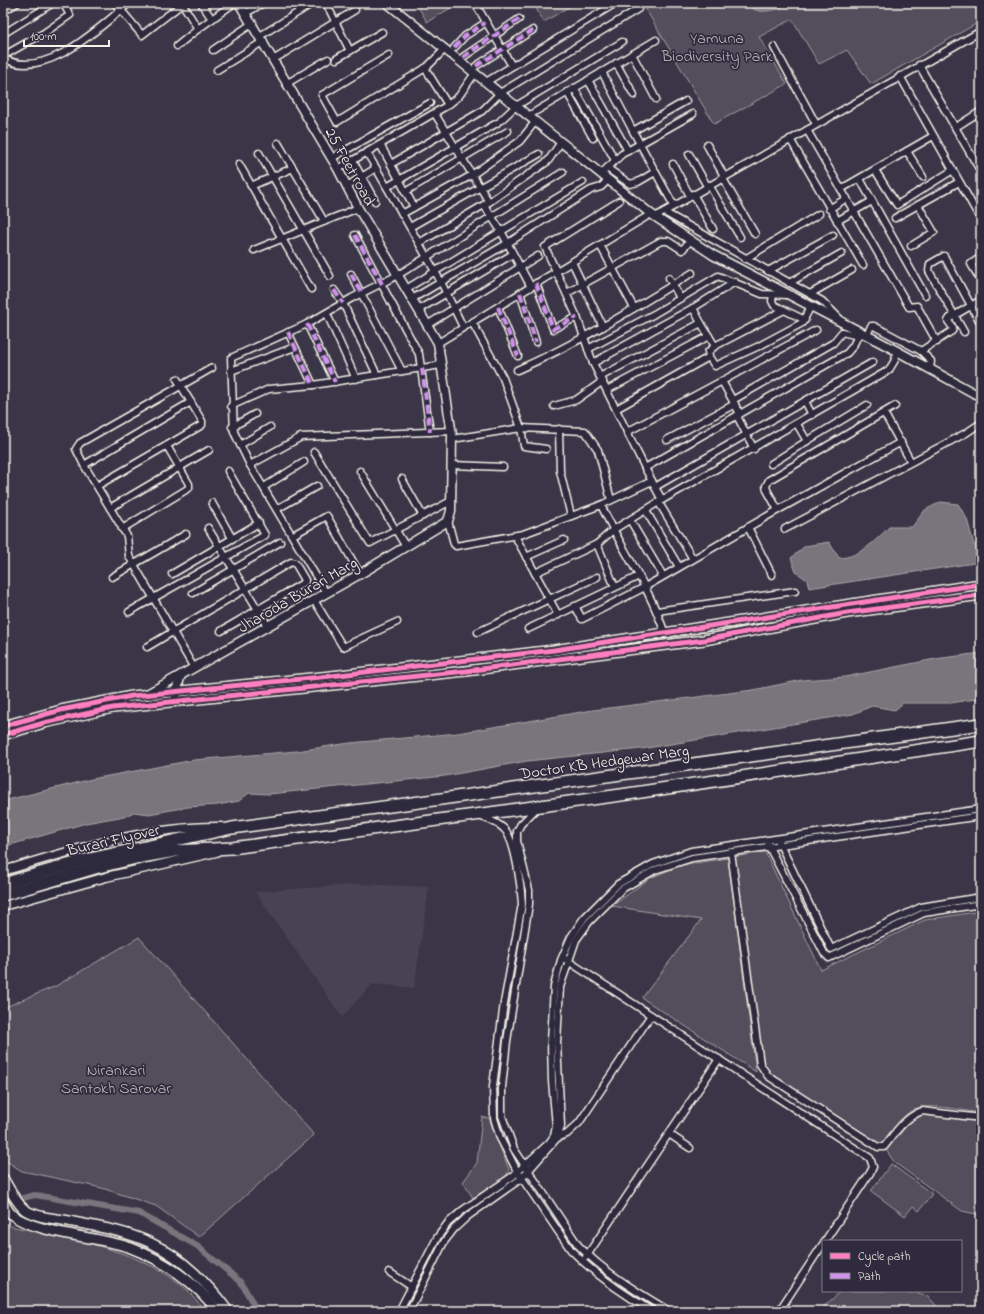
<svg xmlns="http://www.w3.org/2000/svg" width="984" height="1314" font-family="'Indie Flower',sans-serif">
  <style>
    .built { fill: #484352 }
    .green { fill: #534e5c; stroke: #a4a0a2 }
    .water { fill: #78747b; stroke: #aaa6a7 }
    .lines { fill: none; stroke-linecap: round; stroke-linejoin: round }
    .canal { stroke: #78747b; stroke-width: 6 }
    .minor-casing { stroke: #f4f1e8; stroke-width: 9 }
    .tertiary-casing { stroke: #f4f1e8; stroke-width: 11 }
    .secondary-casing { stroke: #f4f1e8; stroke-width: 12 }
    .trunk-casing { stroke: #f4f1e8; stroke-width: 14 }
    .minor { stroke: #2f2a3d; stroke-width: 6 }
    .tertiary { stroke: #2f2a3d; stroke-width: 8 }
    .secondary { stroke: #2f2a3d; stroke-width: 9 }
    .trunk { stroke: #2f2a3d; stroke-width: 11 }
    .rail { stroke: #f4f1e8; stroke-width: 1.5; stroke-dasharray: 6 3; stroke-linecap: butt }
    .quiet { stroke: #d193ec; stroke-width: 4; stroke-dasharray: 8 4; stroke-linecap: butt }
    .cycleway-casing { stroke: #2f2a3d; stroke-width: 8 }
    .cycleway { stroke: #ff80c0; stroke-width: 5 }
    .labels { text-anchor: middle; stroke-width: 3.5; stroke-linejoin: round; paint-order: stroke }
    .park-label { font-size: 16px; fill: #bcb8b7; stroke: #2f2a3d }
    .street-label { font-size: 16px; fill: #f4f1e8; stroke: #2f2a3d }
  </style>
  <rect width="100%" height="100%" fill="#3b3647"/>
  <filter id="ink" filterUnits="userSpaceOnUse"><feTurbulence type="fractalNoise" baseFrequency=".025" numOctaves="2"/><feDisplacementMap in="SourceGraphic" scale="8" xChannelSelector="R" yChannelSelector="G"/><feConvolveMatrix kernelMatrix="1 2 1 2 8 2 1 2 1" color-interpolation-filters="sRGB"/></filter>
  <g filter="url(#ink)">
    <path class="built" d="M360 884 429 887 414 988 372 984 342 1017 255 892Z"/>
    <g class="green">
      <path d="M416 3H459L427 22Z"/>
      <path d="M533 3H575L544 22Z"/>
      <path d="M642 3H981V21L871 84 847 50 819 64 792 19 759 37 787 84 714 124Z"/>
      <path d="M765 852 821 970 925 920 981 911V1113C963 1111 925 1101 911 1111 899 1119 890 1133 882 1144L875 1143 766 1070 763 1058 734 857Z"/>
      <path d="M728 858 756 1072 642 998 701 920 612 906 650 878 682 865Z"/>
      <path d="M139 937 314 1135 199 1237 156 1206 102 1188 22 1171 6 1161 3 1156V1008L56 986Z"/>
      <path d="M924 1114 981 1121V1215L962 1211 895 1163 886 1150 914 1117Z"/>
      <path d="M482 1117 489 1118 509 1170 505 1178 473 1198 463 1182 477 1163Z"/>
      <path d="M891 1164 932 1194 919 1211 913 1206 905 1216 871 1191Z"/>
      <path d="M3 1225H6C66 1239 137 1247 185 1288 193 1295 199 1304 205 1311H3Z"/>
      <path d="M841 1291H909V1293C924 1291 933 1299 939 1311H819Z"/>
    </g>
    <g class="water">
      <path d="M746 3H783L780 9C764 11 758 15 746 3Z"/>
      <path d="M941 502 958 504 967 519 974 545H981V562L809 588 807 580 796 572 791 558 805 546 829 542 839 558C860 557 875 541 889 527H912L925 510Z"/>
      <path d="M981 653V698L951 703H903L895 710 872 706 853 714 641 749 527 761 445 776 269 794 249 793 239 801 218 805 188 807 149 814 134 812 125 816 86 823 3 847V801L92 779 194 760 297 751 350 743 458 733 593 710 753 690 802 680 845 677 935 659Z"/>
    </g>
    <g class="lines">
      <path class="canal" d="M3 1203 35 1195 139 1213 197 1246 241 1282 257 1311"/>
      <defs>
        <g id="minor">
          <path d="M115 3 142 35 182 4"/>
          <path d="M182 3 198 29"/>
          <path d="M201 3 212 19"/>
          <path d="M326 3 350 51"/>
          <path d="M475 3 512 66"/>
          <path d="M3 11 17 3"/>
          <path d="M246 13 263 3"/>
          <path d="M3 34 53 3"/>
          <path d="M260 36 313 3"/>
          <path d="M177 46 198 29 234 3"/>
          <path d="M774 47 816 124"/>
          <path d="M454 48 465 36 485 23"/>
          <path d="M213 50 253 23"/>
          <path d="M632 54 656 99"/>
          <path d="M389 55 322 95 337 122 427 67 445 49"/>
          <path d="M3 56 44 33 70 15 63 3"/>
          <path d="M463 57 519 19"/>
          <path d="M3 58C44 82 99 28 129 3"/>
          <path d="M336 59 382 32"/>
          <path d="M273 60 355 10"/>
          <path d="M616 63 634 95"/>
          <path d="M919 65 981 172"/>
          <path d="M476 66 533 30"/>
          <path d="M425 68 448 105"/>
          <path d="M217 70 264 41"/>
          <path d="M602 72 633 131"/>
          <path d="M900 76 981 220"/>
          <path d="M588 80 628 151"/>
          <path d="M486 82 616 3"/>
          <path d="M286 84 328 59"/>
          <path d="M574 88 615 160"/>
          <path d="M567 92 593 138"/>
          <path d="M435 114 489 202"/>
          <path d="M528 116 656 40"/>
          <path d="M501 120 516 106 622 42"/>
          <path d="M956 127 981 111"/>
          <path d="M807 130 909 307 917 306 937 342"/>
          <path d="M790 139 863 265"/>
          <path d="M278 143 324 221"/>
          <path d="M707 145 724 176"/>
          <path d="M381 146 414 207"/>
          <path d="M907 151 923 177"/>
          <path d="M259 153 330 276"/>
          <path d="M689 154 707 186"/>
          <path d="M332 158 430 103"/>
          <path d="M353 161 375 201"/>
          <path d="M239 164 311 289"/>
          <path d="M391 164 482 111 500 93 638 9"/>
          <path d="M673 164 690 196"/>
          <path d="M376 168 441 282 463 327"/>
          <path d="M607 168 630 184 638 182 655 172"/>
          <path d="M338 169 448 105 459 96 475 73"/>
          <path d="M875 170 897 205 953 170"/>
          <path d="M601 174 622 154 693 114"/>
          <path d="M722 177 755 234"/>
          <path d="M860 179 925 295"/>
          <path d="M709 185 740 237"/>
          <path d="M251 186 293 168"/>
          <path d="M347 186 376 168 367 153"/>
          <path d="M387 187 497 123"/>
          <path d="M841 189 933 136"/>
          <path d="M405 192 508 131"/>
          <path d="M693 194 713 229"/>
          <path d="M619 201 545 247 577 317 593 363 645 468"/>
          <path d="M484 205 501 231 531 287"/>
          <path d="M674 206 633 131 686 101"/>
          <path d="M829 209 847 198"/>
          <path d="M664 212 822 301 842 321"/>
          <path d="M402 214 472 175 520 141 535 122"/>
          <path d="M655 217 981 31"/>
          <path d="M895 218 959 182"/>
          <path d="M837 221 872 201"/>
          <path d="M410 227 539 154"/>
          <path d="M355 235 419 354 430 432"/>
          <path d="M419 243 489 202 548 161 561 142"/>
          <path d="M600 245 634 308"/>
          <path d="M911 246 934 232 918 205"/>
          <path d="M254 250 358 208"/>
          <path d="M981 257 971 264 981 281"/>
          <path d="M745 259 819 214"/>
          <path d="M572 262 603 327"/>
          <path d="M768 271 833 235"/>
          <path d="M351 274 402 371"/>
          <path d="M669 278 680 298"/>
          <path d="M536 283 553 329 577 317"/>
          <path d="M789 283 842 253"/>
          <path d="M406 289 583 182"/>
          <path d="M334 290 343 303 377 375"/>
          <path d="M520 293 536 342"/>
          <path d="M567 293 661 241H668L682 250 691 240"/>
          <path d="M810 294 852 270"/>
          <path d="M773 295 772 301 774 305 805 320"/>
          <path d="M412 299 508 243 591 190 601 187 608 180"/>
          <path d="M498 307 518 356"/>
          <path d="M418 310 513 254"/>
          <path d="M327 314 356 379"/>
          <path d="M472 322 503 378 521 428 524 446 546 449"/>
          <path d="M701 323 715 346"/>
          <path d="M307 324 335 382"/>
          <path d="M427 325 538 256"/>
          <path d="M288 332 313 385"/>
          <path d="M964 332 929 271 930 264 944 256 980 322"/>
          <path d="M867 335 871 326H874L921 351 931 361 930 369"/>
          <path d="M438 343 651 214"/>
          <path d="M588 349 654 314 718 276 762 294 789 295"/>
          <path d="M921 351 952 331 953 328 948 321 950 318 981 300"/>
          <path d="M709 357 715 366 759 346 802 323 811 306"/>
          <path d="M593 363 693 308 735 282"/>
          <path d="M517 370C579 343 635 308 692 273"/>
          <path d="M231 371 295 347"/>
          <path d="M600 377 701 323 693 308"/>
          <path d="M722 381 816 330"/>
          <path d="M607 390 709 336"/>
          <path d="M733 400 833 343 842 332 858 336"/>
          <path d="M805 401 812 415"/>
          <path d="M191 402 84 465 76 449 80 443 212 368"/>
          <path d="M231 406 269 389 313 385 441 365"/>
          <path d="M554 406 576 400 603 381"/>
          <path d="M616 409 709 357 708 352 715 346 784 310"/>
          <path d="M884 413 911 462"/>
          <path d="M737 416 754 449"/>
          <path d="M797 424 807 441 867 405"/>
          <path d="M232 427 255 414"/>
          <path d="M559 429 560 471 571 516"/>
          <path d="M627 432 722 381 740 414"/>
          <path d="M452 439 521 428 585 431 598 450 611 500"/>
          <path d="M667 440 735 404"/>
          <path d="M240 445 270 427"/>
          <path d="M314 452 370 543 451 501"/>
          <path d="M771 464 807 441"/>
          <path d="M84 465 127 536 129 556 194 668"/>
          <path d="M250 465 301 437 452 431"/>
          <path d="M452 465 503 467"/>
          <path d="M360 471 406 547"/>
          <path d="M402 479 423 516"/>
          <path d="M652 481 655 487 873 362"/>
          <path d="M97 486 202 425V421L177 379"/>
          <path d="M264 487 304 462"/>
          <path d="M655 487 662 500"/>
          <path d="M212 503 232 538"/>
          <path d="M659 503 693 559"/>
          <path d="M601 505C621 548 650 588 665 634"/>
          <path d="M110 508 209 450"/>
          <path d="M277 509 317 486"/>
          <path d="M778 510 767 490 766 486 769 480 895 406"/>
          <path d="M646 511 679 567"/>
          <path d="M630 520 663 576"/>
          <path d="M448 521 454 544 456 546 523 534 601 505 652 481 645 468 847 353 853 346 860 331"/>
          <path d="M748 527 772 575"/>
          <path d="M208 528 268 626"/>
          <path d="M122 529 189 488V484L167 446"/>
          <path d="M785 529 966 433 981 423"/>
          <path d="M293 535 327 516 360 574"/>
          <path d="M515 536 558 615"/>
          <path d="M597 544 615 587"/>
          <path d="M526 557 564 540"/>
          <path d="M535 573 597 544 613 530 662 500 889 370 895 360 897 351"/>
          <path d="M172 574 259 523"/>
          <path d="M112 577 186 534"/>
          <path d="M193 593 280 542"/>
          <path d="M326 593 250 465 234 432 231 358 307 324 352 298 398 275 563 172"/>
          <path d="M314 600 343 647 397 622"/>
          <path d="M575 606 582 619 645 587 778 510 901 442"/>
          <path d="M657 611 795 591"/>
          <path d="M129 612 265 535 228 471"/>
          <path d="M528 629 639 576"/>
          <path d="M478 632 597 577"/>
          <path d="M147 647 291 562 295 563 305 580V582L221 631"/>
          <path d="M538 807 521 824 517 831V841L529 890V904L507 1041 502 1087V1116L514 1149 578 1245C604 1272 637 1292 669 1311"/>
          <path d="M479 816C488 819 501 824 506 831 516 846 521 886 522 904L504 1003 493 1086 494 1118 500 1138 517 1171 571 1250C595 1275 623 1294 652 1311"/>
          <path d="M779 842 831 949 921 907 981 897"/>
          <path d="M768 845 824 953 829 958 924 913 981 904"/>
          <path d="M731 852 760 1064 768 1076 878 1147H884C895 1133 904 1118 922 1111L981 1118"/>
          <path d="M565 959 870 1158 873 1167 870 1173 825 1241"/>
          <path d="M669 1134 690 1148"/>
          <path d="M557 1138 567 1134 579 1123 651 1015"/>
          <path d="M586 1257 719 1059"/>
          <path d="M389 1272 412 1287"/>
          <path d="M399 1311 437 1238 448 1223 463 1210 513 1176 549 1143 554 1136 556 1126 552 1081 551 1042 554 986 561 960 571 937 584 918 618 884 653 864 691 851 981 809"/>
          <path d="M409 1311 444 1242 454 1229 468 1216 522 1178 558 1137 561 1126 557 1043 560 987 576 940 589 922 622 889 655 870 692 858 981 816"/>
          <path d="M779 1311 823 1244"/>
        </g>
        <g id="tertiary">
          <path d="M387 3 651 214 713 255 897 351 981 397"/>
          <path d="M147 694 181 675"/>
          <path d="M176 701V691L181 675 360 574 448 521 451 511 452 435 438 343 358 208 338 169 239 3"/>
          <path d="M3 871C74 850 146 826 221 827"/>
          <path d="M3 906 106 877 216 852"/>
        </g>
        <g id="secondary">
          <path d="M3 726 61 710 132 696 331 676 554 650 981 584"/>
          <path d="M3 735 44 723 113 708 466 671 704 640 847 613 981 595"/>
          <path d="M3 1178C9 1188 16 1203 25 1210 36 1217 51 1218 63 1220 93 1226 124 1230 151 1243 184 1259 207 1283 228 1311"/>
          <path d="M3 1201C5 1205 7 1210 11 1214 33 1233 101 1237 131 1248 163 1260 197 1283 217 1311"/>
        </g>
        <g id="trunk">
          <path d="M3 884 85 860 232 828 981 724"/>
          <path d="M3 895 95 868 136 858 175 851 232 848 621 795 981 741"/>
        </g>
      </defs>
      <use href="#minor" class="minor-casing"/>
      <use href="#tertiary" class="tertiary-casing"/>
      <use href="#secondary" class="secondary-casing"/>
      <use href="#trunk" class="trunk-casing"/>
      <use href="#minor" class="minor"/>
      <use href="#tertiary" class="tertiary"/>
      <use href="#secondary" class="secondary"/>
      <use href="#trunk" class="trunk"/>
      <path class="rail" d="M3 728 62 712 111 702 632 643 981 584"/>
      <g class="quiet">
        <path d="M454 48 465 36 485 23"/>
        <path d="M463 57 519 19"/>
        <path d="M476 66 533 30"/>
        <path d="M355 235 382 284"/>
        <path d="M351 274 362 293"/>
        <path d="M536 283 553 329 577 317"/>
        <path d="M334 290 343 303"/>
        <path d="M520 293 536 342"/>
        <path d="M498 307 518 356"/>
        <path d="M307 324 335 382"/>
        <path d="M288 332 313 385"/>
        <path d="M422 368 430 432"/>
      </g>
      <defs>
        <g id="cycleway">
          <path d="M3 726 61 710 132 696 331 676 554 650 981 584"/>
          <path d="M3 735 44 723 113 708 466 671 704 640 847 613 981 595"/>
        </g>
      </defs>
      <use href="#cycleway" class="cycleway-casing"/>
      <use href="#cycleway" class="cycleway"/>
    </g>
  </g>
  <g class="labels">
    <g class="park-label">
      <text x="717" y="43">Yamuna<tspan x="717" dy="18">Biodiversity Park</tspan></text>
      <text x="116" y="1075">Nirankari<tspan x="116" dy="18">Santokh Sarovar</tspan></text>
    </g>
    <g class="street-label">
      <text transform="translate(351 166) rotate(61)" y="6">25 Feet road</text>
      <text transform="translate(297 594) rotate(-30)" y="6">Jharoda Burari Marg</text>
      <text transform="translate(604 761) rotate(-8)" y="6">Doctor KB Hedgewar Marg</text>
      <text transform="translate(113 839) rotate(-13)" y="6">Burari Flyover</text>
    </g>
  </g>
  <rect width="984" height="1314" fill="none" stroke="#2f2a3d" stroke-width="16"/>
  <rect x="8" y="8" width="968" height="1298" fill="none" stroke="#f4f1e8" stroke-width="1.5" filter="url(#ink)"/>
  <rect x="822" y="1240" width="140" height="52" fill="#2f2a3d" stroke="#7e7a81"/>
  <rect x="830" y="1253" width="20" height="6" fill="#ff80c0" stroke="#7e7a81"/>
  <text x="858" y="1260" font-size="12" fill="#f4f1e8">Cycle path</text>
  <rect x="830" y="1273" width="20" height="6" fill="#d193ec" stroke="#7e7a81"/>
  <text x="858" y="1280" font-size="12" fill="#f4f1e8">Path</text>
  <path d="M24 40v6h85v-6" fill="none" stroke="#f4f1e8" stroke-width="2"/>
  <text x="30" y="40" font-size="12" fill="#f4f1e8" stroke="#2f2a3d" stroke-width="3" paint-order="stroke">100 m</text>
</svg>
